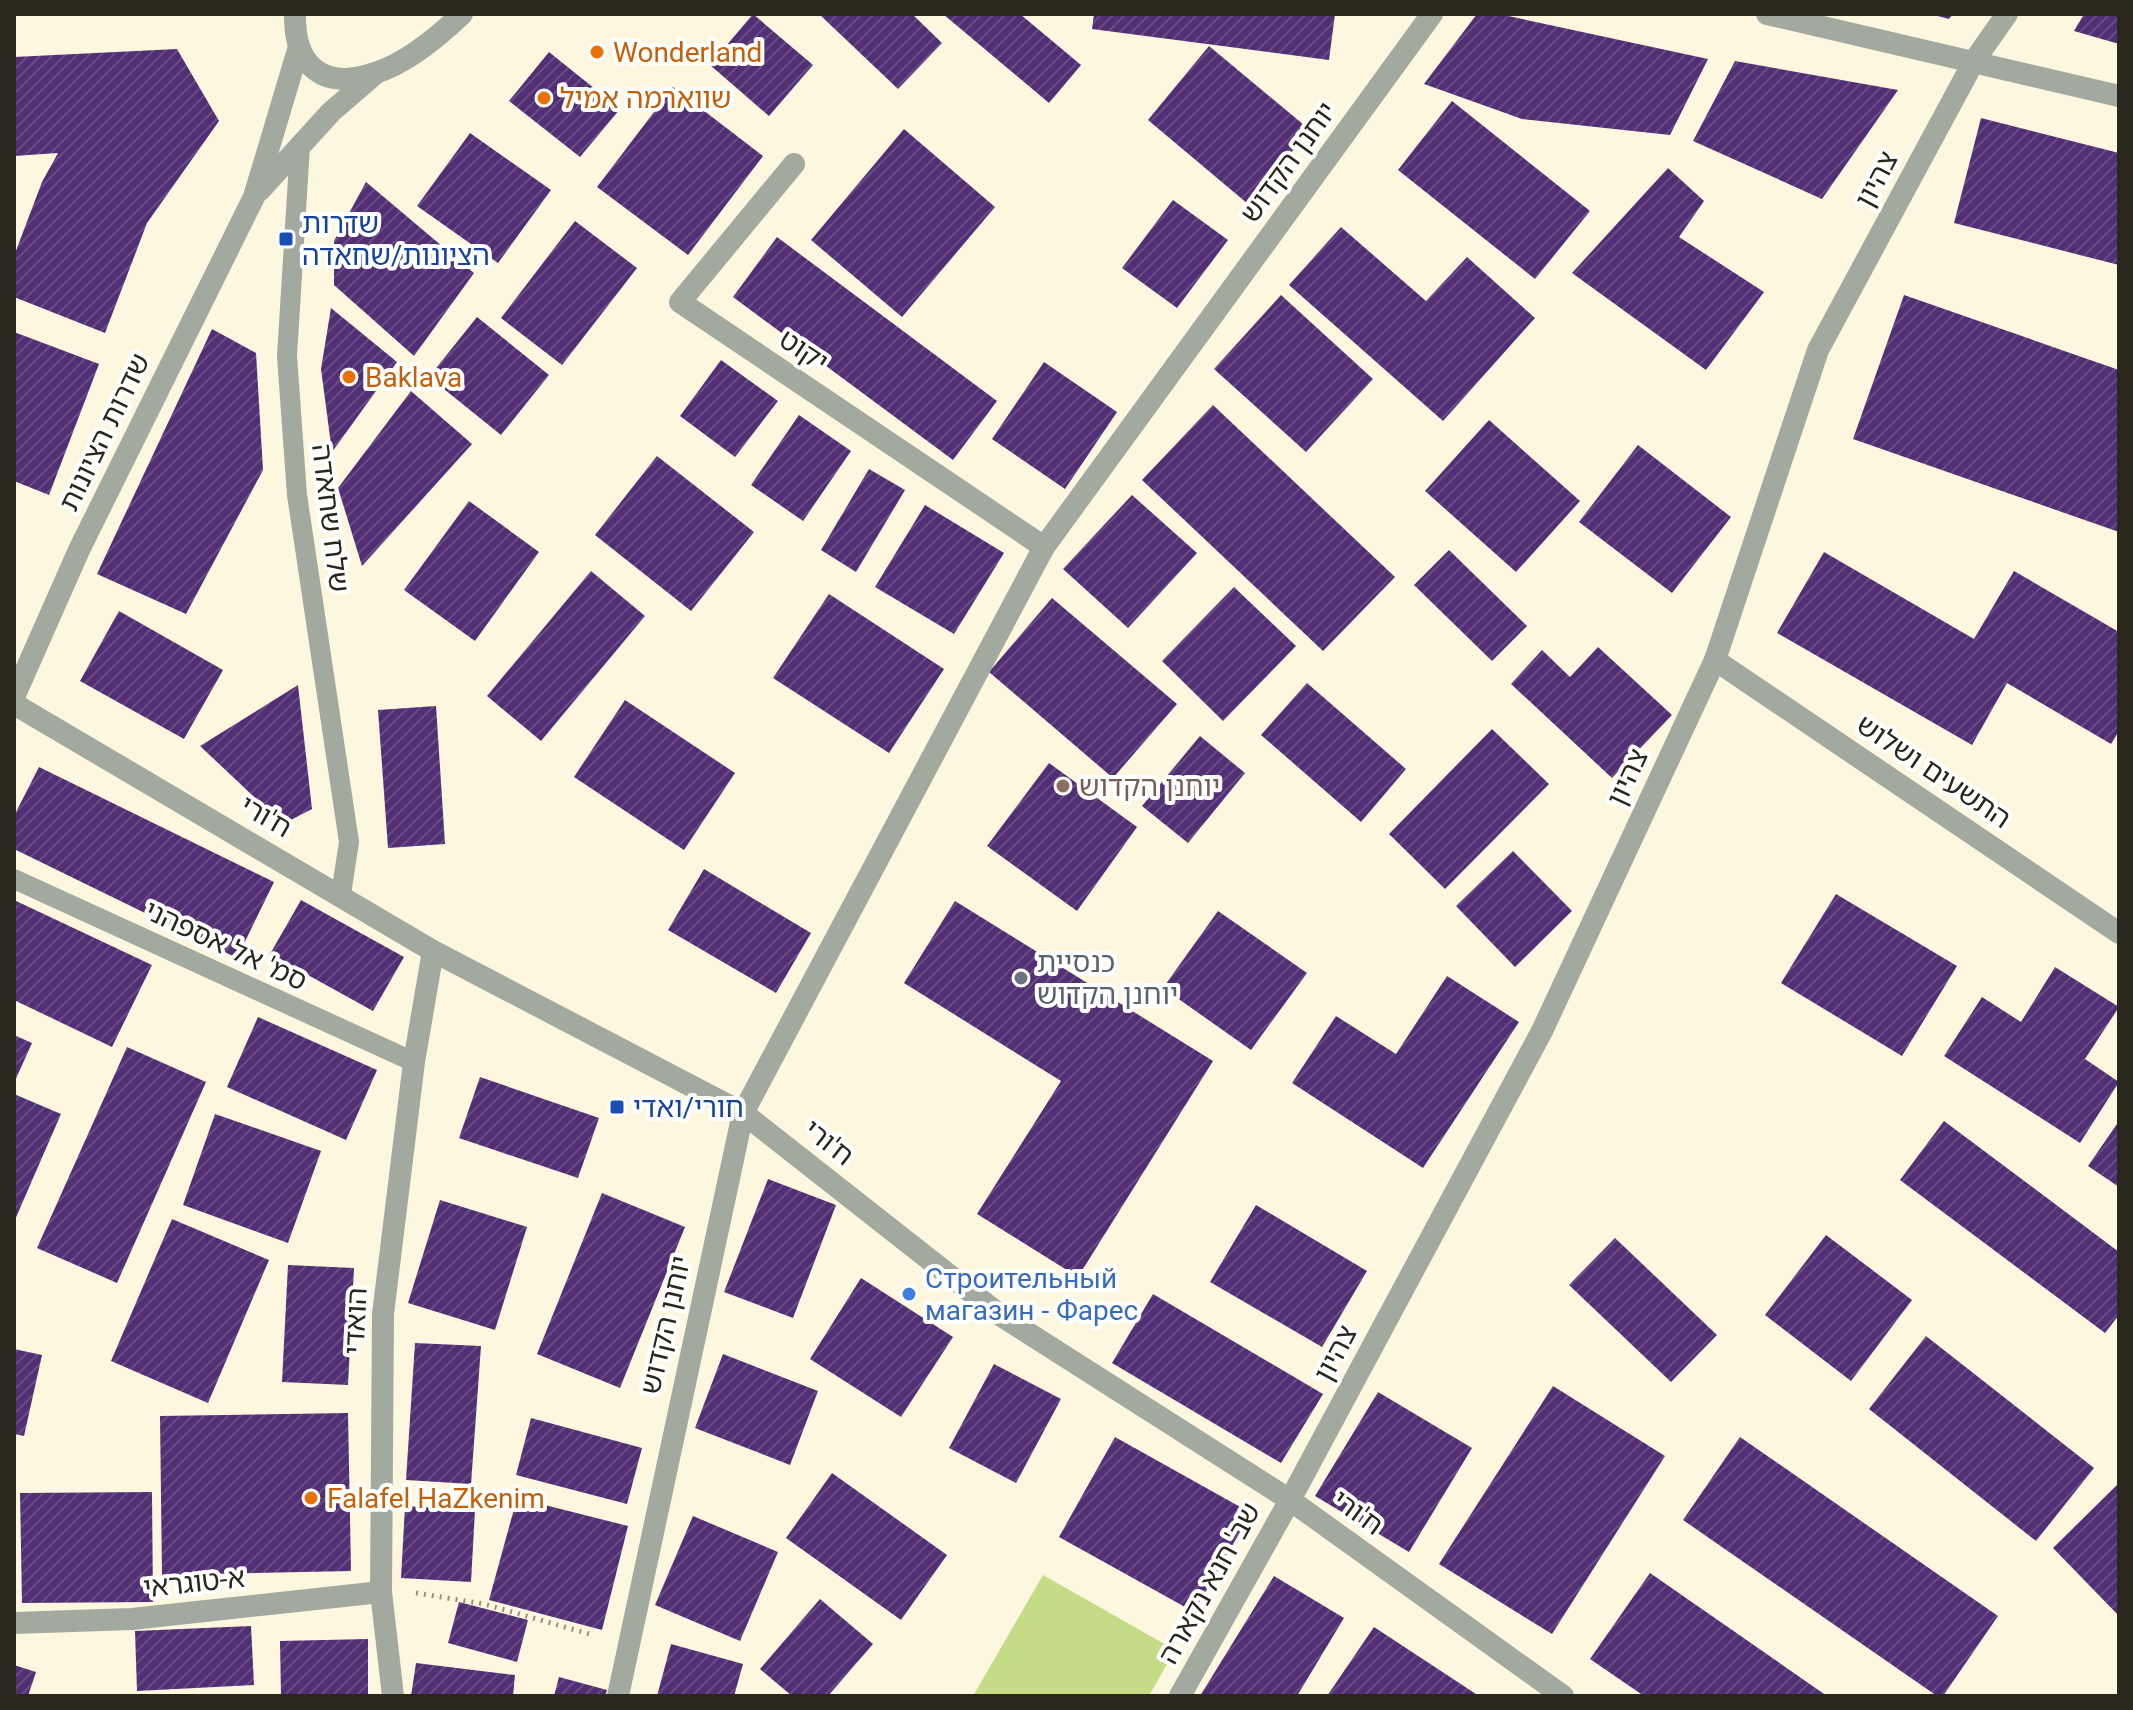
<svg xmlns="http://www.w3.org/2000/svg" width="2133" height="1710" font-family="Roboto,'Noto Sans Hebrew',sans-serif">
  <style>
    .garden { fill: #c4dc85 }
    .building { fill: url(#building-hatch) }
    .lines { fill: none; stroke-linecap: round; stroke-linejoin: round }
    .path { stroke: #979180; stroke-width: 5; stroke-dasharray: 2 6; stroke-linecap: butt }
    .service { stroke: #a2aa9f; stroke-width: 20 }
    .pedestrian { stroke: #a2aa9f; stroke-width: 22 }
    .minor { stroke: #a2aa9f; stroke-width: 22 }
    .tertiary { stroke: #a2aa9f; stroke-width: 22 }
    .food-dot { fill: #e8710a; stroke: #fff; stroke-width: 3 }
    .transit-dot { fill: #1a4fb4; stroke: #fff; stroke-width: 3 }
    .education-dot { fill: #8d6e63; stroke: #fff; stroke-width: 3 }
    .worship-dot { fill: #6b7280; stroke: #fff; stroke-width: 3 }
    .shop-dot { fill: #3f7fe0; stroke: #fff; stroke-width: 3 }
    .labels { text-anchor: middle; stroke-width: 8; stroke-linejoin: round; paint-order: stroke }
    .food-label { font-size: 28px; fill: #c56008; stroke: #fff; text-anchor: start }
    .street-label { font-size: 28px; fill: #29261b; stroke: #fff }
    .transit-label { font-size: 28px; fill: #164399; stroke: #fff; text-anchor: start }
    .education-label { font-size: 28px; fill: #785e54; stroke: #fff; text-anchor: start }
    .worship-label { font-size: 28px; fill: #5b616d; stroke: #fff; text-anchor: start }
    .shop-label { font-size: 28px; fill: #366cbe; stroke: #fff; text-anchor: start }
  </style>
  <defs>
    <pattern id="building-hatch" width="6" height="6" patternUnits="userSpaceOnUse" patternTransform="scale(2)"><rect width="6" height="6" fill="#522f75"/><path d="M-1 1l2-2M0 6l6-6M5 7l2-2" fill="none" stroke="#684c83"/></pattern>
  </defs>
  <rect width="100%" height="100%" fill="#fef7df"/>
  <path class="garden" d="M1043 1575 1175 1650 1149 1696H973Z"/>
  <g class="building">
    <path d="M753 14 813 65 769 116 710 65Z"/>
    <path d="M819 14H912L942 43 898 89Z"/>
    <path d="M943 14H1020L1081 65 1049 103Z"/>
    <path d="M1094 14H1335L1329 60 1092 29Z"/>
    <path d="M1477 14H1499L1708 59 1670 135 1522 119 1424 84Z"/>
    <path d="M1930 14H1953L1949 19Z"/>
    <path d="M2084 14H2119V44L2074 31Z"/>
    <path d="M1209 46 1310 130 1248 204 1148 120Z"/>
    <path d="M177 49 219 121 147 223 105 333 14 297V256L42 182 58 153 14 156V57Z"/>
    <path d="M549 52 620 109 580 157 509 101Z"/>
    <path d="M1735 61 1898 90 1822 199 1693 141Z"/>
    <path d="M673 87 763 156 688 255 597 187Z"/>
    <path d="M1452 101 1590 211 1535 279 1398 170Z"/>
    <path d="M1981 118 2119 153V265L1954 223Z"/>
    <path d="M904 129 995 207 902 317 811 240Z"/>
    <path d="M470 133 551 190 498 263 417 206Z"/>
    <path d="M1668 168 1704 201 1679 237 1764 292 1706 370 1572 273Z"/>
    <path d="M366 182 474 273 414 356 334 285V241Z"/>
    <path d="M1173 200 1228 240 1177 308 1122 268Z"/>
    <path d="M575 221 637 268 562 365 501 318Z"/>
    <path d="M1341 227 1426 301 1467 257 1535 318 1443 421 1289 285Z"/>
    <path d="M777 237 997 401 953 460 733 297Z"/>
    <path d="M1281 295 1373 379 1306 452 1214 369Z"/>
    <path d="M1904 295 2119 370V532L1853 439Z"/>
    <path d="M331 308 397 362 332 452 321 369Z"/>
    <path d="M477 317 549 375 501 435 429 377Z"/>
    <path d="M212 329 256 353 263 470 186 614 97 574Z"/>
    <path d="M14 332 99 364 49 495 14 481Z"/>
    <path d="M721 360 778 401 735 457 680 416Z"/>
    <path d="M1044 362 1117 412 1065 489 992 439Z"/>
    <path d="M411 391 472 444 362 566 338 488Z"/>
    <path d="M1213 405 1395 577 1323 651 1142 480Z"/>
    <path d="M799 415 851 451 803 521 751 485Z"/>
    <path d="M1489 420 1580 501 1516 572 1425 491Z"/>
    <path d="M1638 445 1731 517 1672 593 1579 522Z"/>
    <path d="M657 456 754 532 691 611 595 535Z"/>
    <path d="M869 469 905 490 856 572 821 550Z"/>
    <path d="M1132 495 1197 553 1128 628 1063 569Z"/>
    <path d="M469 501 539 552 475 641 404 590Z"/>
    <path d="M925 505 1004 553 954 634 875 587Z"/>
    <path d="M1449 550 1527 626 1492 661 1414 585Z"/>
    <path d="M1824 552 1974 639 2014 571 2119 632V731L2111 744 2007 683 1972 745 1777 633Z"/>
    <path d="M591 571 645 616 541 741 487 696Z"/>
    <path d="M1234 587 1296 646 1223 721 1162 661Z"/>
    <path d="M829 594 944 669 889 753 773 678Z"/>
    <path d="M1052 598 1177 704 1113 778 989 672Z"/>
    <path d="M119 611 223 670 184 739 80 681Z"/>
    <path d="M1598 647 1672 715 1612 778 1511 684 1542 650 1570 677Z"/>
    <path d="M1307 683 1406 769 1361 822 1261 735Z"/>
    <path d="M298 685 312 809 283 824 200 746Z"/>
    <path d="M625 700 735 773 684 850 574 777Z"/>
    <path d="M436 706 445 844 388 848 378 710Z"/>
    <path d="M1492 729 1549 784 1445 889 1389 834Z"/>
    <path d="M1200 736 1245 773 1188 843 1142 806Z"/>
    <path d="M1049 763 1137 827 1077 911 987 846Z"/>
    <path d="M39 767 274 882 237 958 14 849V816Z"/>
    <path d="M1513 851 1572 911 1515 967 1456 906Z"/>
    <path d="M704 869 811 933 776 993 668 930Z"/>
    <path d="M1836 894 1957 966 1902 1056 1781 983Z"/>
    <path d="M14 900 152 965 112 1047 14 1000Z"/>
    <path d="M301 900 404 957 373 1011 270 954Z"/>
    <path d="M955 901 1213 1061 1078 1277 977 1214 1061 1081 904 983Z"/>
    <path d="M1218 911 1307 973 1251 1050 1163 988Z"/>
    <path d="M2055 967 2119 1007 2085 1059 2119 1082 2080 1143 1944 1056 1982 997 2021 1022Z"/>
    <path d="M1447 976 1519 1022 1423 1168 1292 1083 1336 1016 1396 1054Z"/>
    <path d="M258 1017 377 1070 346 1140 227 1087Z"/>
    <path d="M14 1035 32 1043 14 1083Z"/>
    <path d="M127 1047 206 1082 117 1283 37 1248Z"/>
    <path d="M480 1077 599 1118 578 1178 459 1138Z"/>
    <path d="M14 1094 61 1114 14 1222Z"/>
    <path d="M215 1114 321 1151 288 1243 183 1205Z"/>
    <path d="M1944 1121 2119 1252V1315L2105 1333 1900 1180Z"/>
    <path d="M2119 1121V1187L2088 1166Z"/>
    <path d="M768 1179 836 1205 793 1318 724 1292Z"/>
    <path d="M602 1193 685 1227 620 1388 537 1354Z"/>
    <path d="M440 1200 527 1227 495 1330 408 1303Z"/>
    <path d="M1256 1205 1367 1271 1322 1347 1210 1282Z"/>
    <path d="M172 1219 269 1260 208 1403 111 1361Z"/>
    <path d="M1826 1235 1912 1300 1851 1381 1765 1315Z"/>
    <path d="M1615 1238 1717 1335 1671 1382 1569 1285Z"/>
    <path d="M288 1265 354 1268 348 1385 282 1382Z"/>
    <path d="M861 1278 953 1337 901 1417 810 1359Z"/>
    <path d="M1153 1294 1323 1394 1281 1463 1112 1363Z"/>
    <path d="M1926 1336 2094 1468 2036 1541 1869 1409Z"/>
    <path d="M415 1343 481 1346 471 1484 406 1480Z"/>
    <path d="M14 1349 42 1355 24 1436 14 1434Z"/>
    <path d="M723 1354 818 1391 790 1465 695 1428Z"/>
    <path d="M994 1364 1061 1399 1016 1483 949 1448Z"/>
    <path d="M1553 1386 1665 1456 1552 1634 1439 1564Z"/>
    <path d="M1378 1392 1472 1448 1409 1552 1315 1496Z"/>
    <path d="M348 1413 351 1571 162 1575 160 1416Z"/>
    <path d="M531 1418 642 1448 627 1504 516 1475Z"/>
    <path d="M1115 1437 1251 1513 1194 1612 1059 1537Z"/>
    <path d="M1740 1437 1998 1616 1943 1696H1937L1683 1520Z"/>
    <path d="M832 1473 947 1555 901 1620 786 1538Z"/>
    <path d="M2119 1483V1616L2053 1548Z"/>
    <path d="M152 1492 153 1602 22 1603 20 1493Z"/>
    <path d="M517 1498 628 1526 602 1630 489 1600Z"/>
    <path d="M405 1506 475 1510 471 1582 401 1578Z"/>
    <path d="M693 1516 778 1552 740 1641 655 1605Z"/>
    <path d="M1650 1573 1827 1696H1644L1590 1659Z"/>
    <path d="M1274 1576 1344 1618 1297 1696H1200Z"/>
    <path d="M820 1599 873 1644 828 1696H792L760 1669Z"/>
    <path d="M459 1602 528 1620 517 1662 448 1643Z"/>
    <path d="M251 1626 254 1685 137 1691 135 1631Z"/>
    <path d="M1374 1627 1479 1696H1327Z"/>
    <path d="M368 1639V1696H281L280 1641Z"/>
    <path d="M671 1644 743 1664 734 1696H657Z"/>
    <path d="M416 1663 515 1675 513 1696H411Z"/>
    <path d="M14 1665 36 1672 28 1696H14Z"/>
    <path d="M559 1677 607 1690 605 1696H554Z"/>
  </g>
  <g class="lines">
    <path class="path" d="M416 1593 484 1604 593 1635"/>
    <g class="service">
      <path d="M300 146 287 356 297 495 349 842 341 894"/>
      <path d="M14 879 414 1062"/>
    </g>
    <path class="pedestrian" d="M1180 1696 1290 1500"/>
    <g class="minor">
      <path d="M1767 14 2119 96"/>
      <path d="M794 164 680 302 1044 547"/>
      <path d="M260 190 331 112 375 74"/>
      <path d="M1715 660 2119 933"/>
      <path d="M14 697 79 550 254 197 298 50"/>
      <path d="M14 704 433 951 743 1113 1000 1315 1290 1500 1563 1696"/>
      <path d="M1290 1500 1542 1031 1715 660 1818 350 1974 61 2007 14"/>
      <path d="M14 1623 132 1619 381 1592"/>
      <path d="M393 1696 381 1592 383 1314 414 1062 433 951"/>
      <path d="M618 1696 743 1113 1044 547 1432 14"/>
    </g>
    <path class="tertiary" d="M295 14C294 66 323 91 375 73 407 63 438 37 462 14"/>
  </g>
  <g class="food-dot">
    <circle cx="597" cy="52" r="8"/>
    <circle cx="544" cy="98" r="8"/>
    <circle cx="349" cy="377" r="8"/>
    <circle cx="311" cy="1498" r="8"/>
  </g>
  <g class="transit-dot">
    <rect x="278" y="231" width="16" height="16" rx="4"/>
    <rect x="609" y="1099" width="16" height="16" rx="4"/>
  </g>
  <circle class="education-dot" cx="1063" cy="786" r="8"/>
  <circle class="worship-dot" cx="1021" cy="978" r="8"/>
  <circle class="shop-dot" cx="909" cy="1294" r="8"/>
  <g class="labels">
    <g class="food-label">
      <text x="613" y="62">Wonderland</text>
      <text x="560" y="108">שווארמה אמיל</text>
      <text x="365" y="387">Baklava</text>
      <text x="327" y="1508">Falafel HaZkenim</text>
    </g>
    <g class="street-label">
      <text transform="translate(1288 162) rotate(-54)" y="10">יוחנן הקדוש</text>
      <text transform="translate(1876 179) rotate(-62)" y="10">צהיון</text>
      <text transform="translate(804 350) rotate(34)" y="10">יקוט</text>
      <text transform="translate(104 432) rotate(-64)" y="10">שדרות הציונות</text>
      <text transform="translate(331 518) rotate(83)" y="10">שלח שחאדה</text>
      <text transform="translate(1934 771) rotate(34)" y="10">התשעים ושלוש</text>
      <text transform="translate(1627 777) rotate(-65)" y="10">צהיון</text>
      <text transform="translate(266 816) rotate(30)" y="10">ח'ורי</text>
      <text transform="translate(226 945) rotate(25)" y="10">סמ' אל אספהני</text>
      <text transform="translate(829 1142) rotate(38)" y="10">ח'ורי</text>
      <text transform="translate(355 1321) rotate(-87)" y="10">הואדי</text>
      <text transform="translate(665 1325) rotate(-77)" y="10">יוחנן הקדוש</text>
      <text transform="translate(1335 1353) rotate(-62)" y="10">צהיון</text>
      <text transform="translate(1358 1512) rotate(36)" y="10">ח'ורי</text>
      <text transform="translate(194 1582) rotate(-6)" y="10">א-טוגראי</text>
      <text transform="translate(1209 1583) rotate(-61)" y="10">שב' חנא נקארה</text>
    </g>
    <g class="transit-label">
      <text x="302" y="233">שדרות<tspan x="302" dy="32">הציונות/שחאדה</tspan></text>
      <text x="633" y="1117">חורי/ואדי</text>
    </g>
    <g class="education-label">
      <text x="1079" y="796">יוחנן הקדוש</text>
    </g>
    <g class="worship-label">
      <text x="1037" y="972">כנסיית<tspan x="1037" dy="32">יוחנן הקדוש</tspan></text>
    </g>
    <g class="shop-label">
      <text x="925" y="1288">Строительный<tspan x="925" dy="32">магазин - Фарес</tspan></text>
    </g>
  </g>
  <rect width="2133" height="1710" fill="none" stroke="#29261b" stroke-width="32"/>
</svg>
